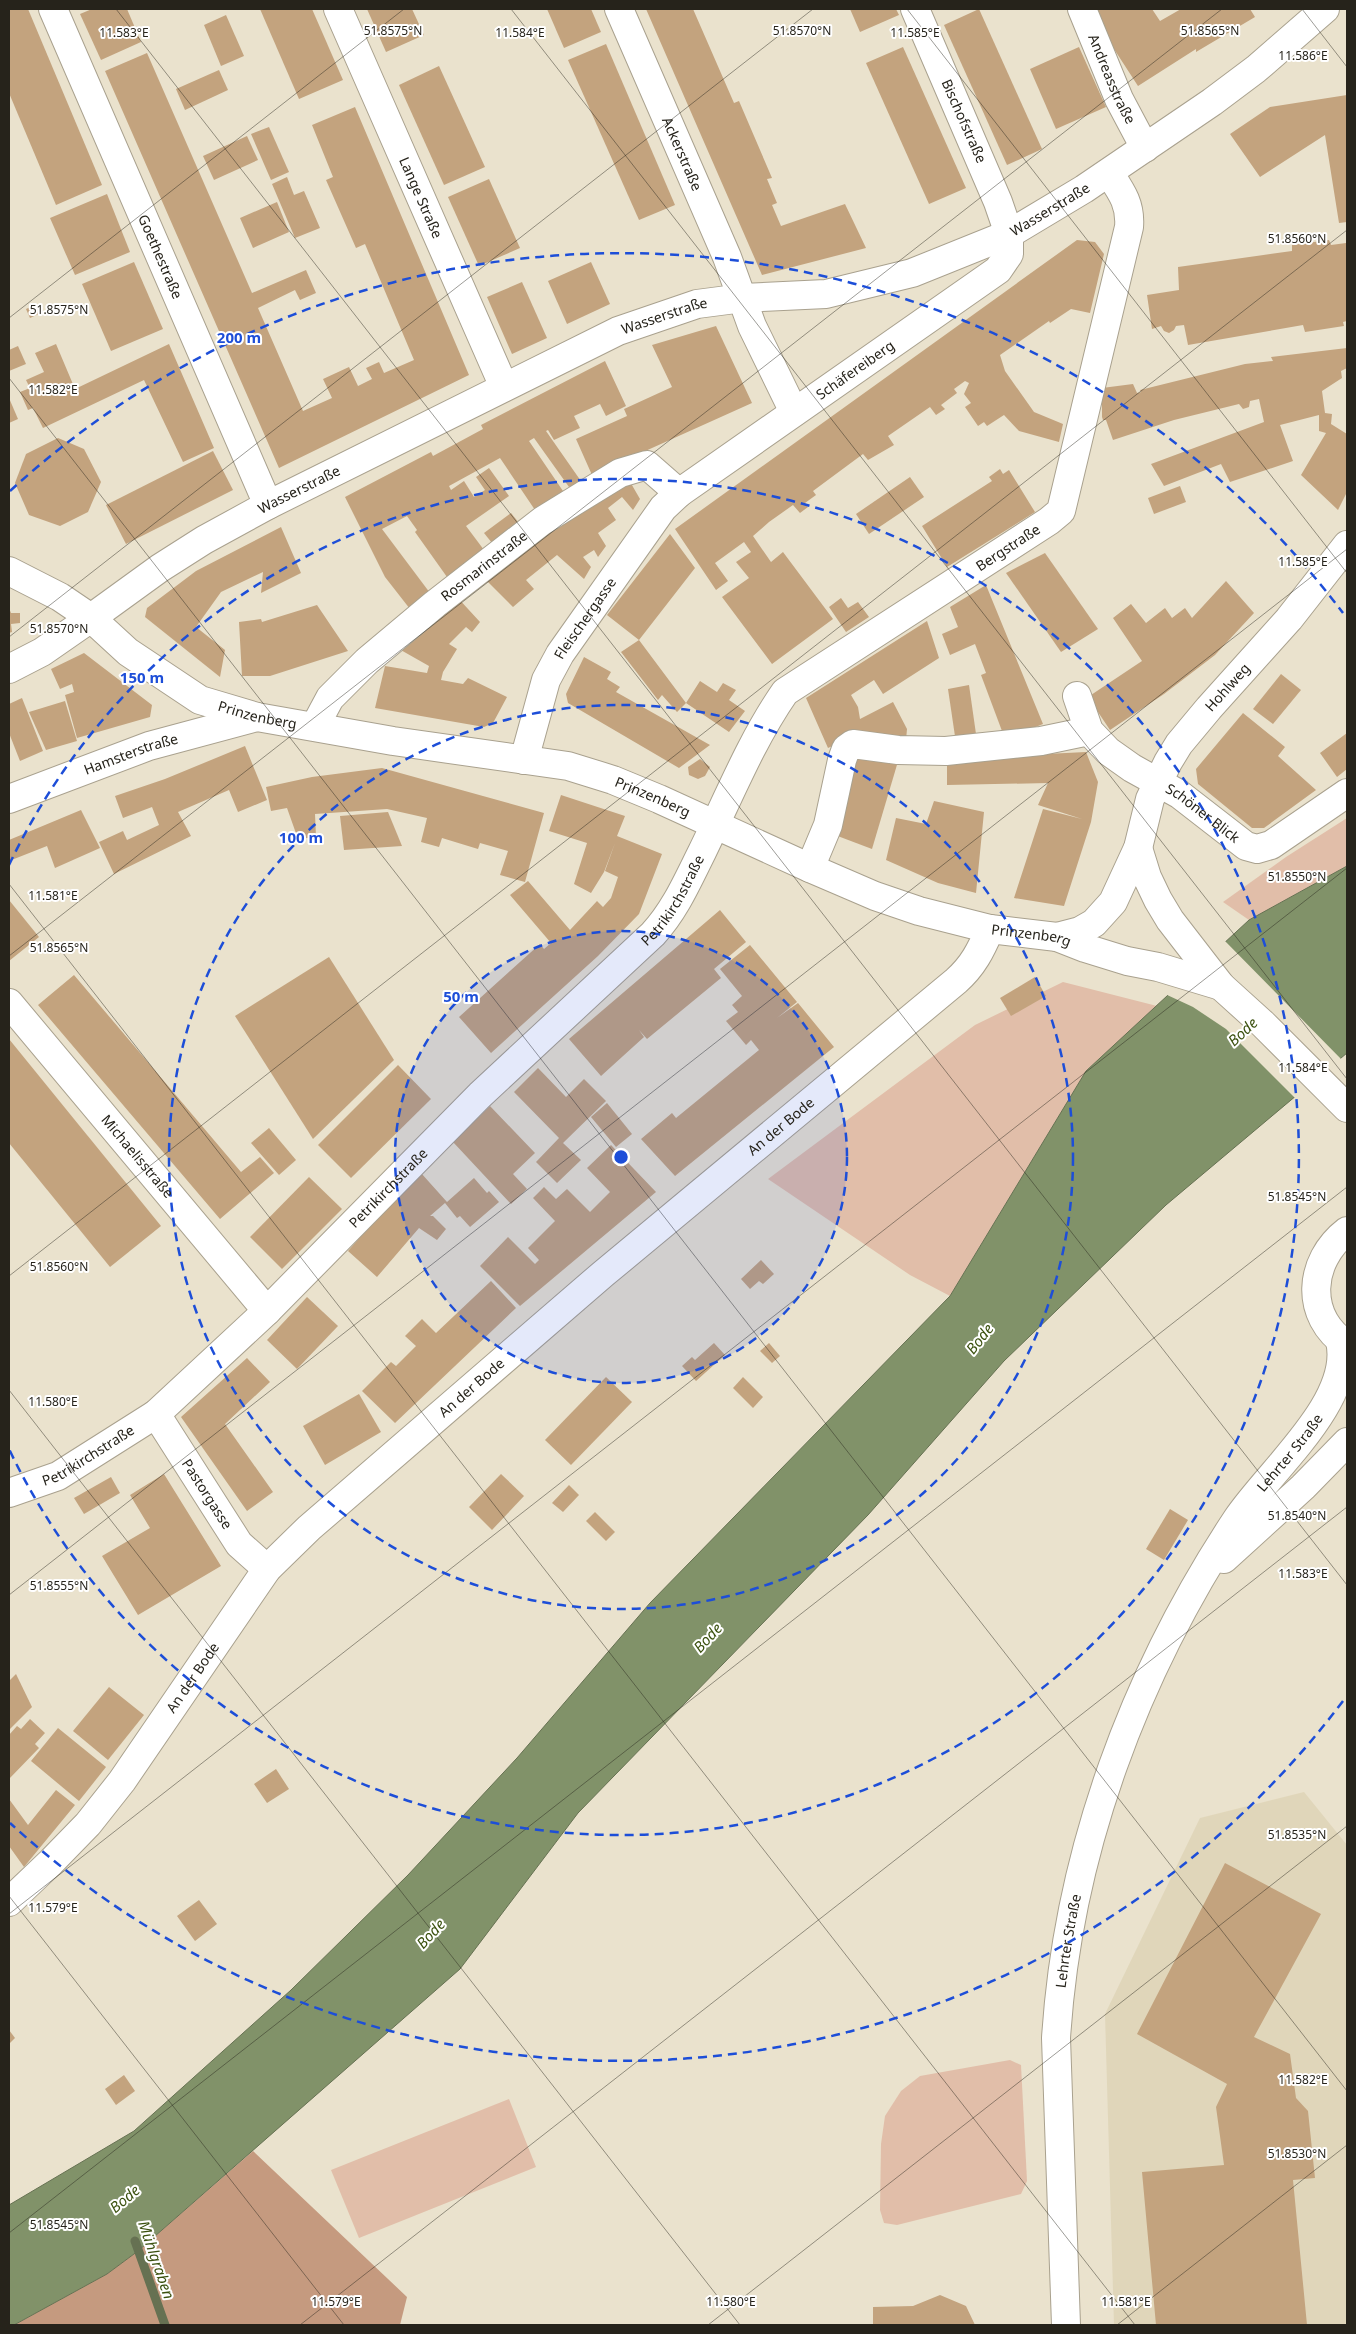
<svg xmlns="http://www.w3.org/2000/svg" width="1356" height="2334" font-family="'Noto Sans',sans-serif">
  <style>
    .built { fill: #e0d6ba }
    .green { fill: #e1bea9 }
    .forest { fill: #c59a7f }
    .water { fill: #819269; stroke: #667152 }
    .pier { fill: #eae2cd }
    .lines { fill: none; stroke-linecap: round; stroke-linejoin: round }
    .stream { stroke: #667152; stroke-width: 9 }
    .building { fill: #c3a37e }
    .minor-casing { stroke: #a9a18e; stroke-width: 30 }
    .tertiary-casing { stroke: #a9a18e; stroke-width: 30 }
    .secondary-casing { stroke: #a9a18e; stroke-width: 30 }
    .minor { stroke: #fff; stroke-width: 28 }
    .tertiary { stroke: #fff; stroke-width: 28 }
    .secondary { stroke: #fff; stroke-width: 28 }
    .ticks { fill: none; stroke: #26231b; stroke-width: 1; stroke-opacity: 0.45 }
    .ring { fill: none; stroke: #1d4ed8; stroke-width: 2.5; stroke-dasharray: 9 6 }
    .labels { text-anchor: middle; stroke-width: 4; stroke-linejoin: round; paint-order: stroke }
    .street-label { font-size: 14px; fill: #26231b; stroke: #fff }
    .water-label { font-size: 15px; font-style: italic; fill: #3b510f; stroke: #fff }
    .ticks-label { font-size: 12px; text-anchor: middle; fill: #26231b; stroke: #fff; stroke-width: 4; stroke-linejoin: round; paint-order: stroke }
    .centre { fill: #1d4ed8; stroke: #fff; stroke-width: 2.5 }
    .ring-label { font-size: 15px; text-anchor: middle; font-weight: bold; fill: #1d4ed8; stroke: #fff; stroke-width: 4; stroke-linejoin: round; paint-order: stroke }
  </style>
  <rect width="100%" height="100%" fill="#eae2cd"/>
  <path class="built" d="M1304 1792 1347 1845V2325H1114L1105 2014 1200 1818Z"/>
  <g class="green">
    <path d="M1347 818V866L1249 920 1223 902 1286 857Z"/>
    <path d="M1063 982 1157 1006 1086 1071 950 1296 910 1275 768 1179 975 1025Z"/>
    <path d="M1010 2060 1021 2065 1027 2181 1021 2194 897 2225 884 2223 880 2210 881 2144 885 2116 901 2091 920 2076Z"/>
    <path d="M509 2099 536 2167 359 2238 331 2170Z"/>
  </g>
  <path class="forest" d="M253 2151 407 2297 400 2325H14L107 2274 138 2251Z"/>
  <path class="water" d="M1347 866V1053L1166 1205 1004 1361 868 1515 578 1813 460 1969 138 2251 107 2274 14 2325H9V2205L134 2131 291 1990 408 1875 517 1758 650 1603 950 1296 1086 1071 1249 920Z"/>
  <path class="pier" d="M1224 940 1342 1060 1296 1099 1226 1029 1193 1007 1165 994Z"/>
  <g class="lines">
    <path class="stream" d="M135 2241 165 2325"/>
  </g>
  <g class="building">
    <path d="M12 9H28L102 185 56 205 9 93V10Z"/>
    <path d="M92 9H127L141 42 101 60 80 14Z"/>
    <path d="M260 9H312L343 80 299 99Z"/>
    <path d="M367 9H412L424 35 386 52Z"/>
    <path d="M547 9H591L601 32 564 48Z"/>
    <path d="M646 9H693L734 103 739 101 772 178 767 179 777 203 772 205 781 226 845 204 866 248 762 275Z"/>
    <path d="M850 9H896L899 15 860 32Z"/>
    <path d="M979 9 1042 149 1007 165 944 25Z"/>
    <path d="M1094 9H1152L1160 21 1181 9H1250L1255 17 1196 52V49L1138 86 1114 49Z"/>
    <path d="M226 15 244 56 221 66 204 25Z"/>
    <path d="M606 44 675 205 639 220 568 60Z"/>
    <path d="M903 47 966 188 929 204 866 63Z"/>
    <path d="M1079 47 1106 107 1056 129 1030 69Z"/>
    <path d="M147 53 252 293 306 270 316 293 300 300 295 290 258 308 303 411 332 398 323 379 349 367 358 386 372 379 366 368 379 362 384 373 414 360 365 244 356 248 326 180 333 177 312 125 355 107 469 375 279 468 105 71Z"/>
    <path d="M439 66 485 167 444 185 399 85Z"/>
    <path d="M219 70 228 90 185 110 176 89Z"/>
    <path d="M1347 95V222L1339 223 1325 135 1260 177 1230 134 1270 107Z"/>
    <path d="M269 127 289 172 271 180 251 134Z"/>
    <path d="M247 136 258 160 214 180 203 156Z"/>
    <path d="M287 177 294 195 304 191 320 228 295 238 272 184Z"/>
    <path d="M489 179 520 248 479 266 448 197Z"/>
    <path d="M107 194 130 252 75 275 50 218Z"/>
    <path d="M277 202 289 232 253 248 240 218Z"/>
    <path d="M1077 240 1095 242 1104 254 1090 313 1071 309 1050 323 1049 321 1000 355 1005 371 1034 412 1063 424 1059 442 1019 431 1004 415 987 426 984 422 978 426 965 407 971 403 964 394 969 383 965 381 954 389 957 393 941 405 945 409 936 415 930 407 888 436 894 445 868 460 863 454 813 491 816 495 805 503 808 507 800 513 793 505 769 522 753 536 771 562 783 552 833 619 772 664 722 597 749 578 736 562 751 552 744 542 715 563 728 581 716 590 675 529Z"/>
    <path d="M1329 240 1331 245 1346 243 1347 249V321L1343 322 1344 326 1305 332 1303 325 1188 345 1184 325 1176 326 1174 330 1169 333 1164 331 1161 326 1152 329 1147 295 1179 290 1178 267 1292 251V245Z"/>
    <path d="M134 262 163 329 111 351 82 284Z"/>
    <path d="M591 262 610 304 567 324 548 281Z"/>
    <path d="M522 282 547 338 512 354 487 297Z"/>
    <path d="M37 304 41 313 30 318 26 309Z"/>
    <path d="M716 326 752 403 592 475 576 439 627 416 624 409 672 387 652 345Z"/>
    <path d="M56 344 75 389 169 344 214 448 183 462 144 380 43 428 33 408 28 410 20 392 30 388 26 380 44 372 35 353Z"/>
    <path d="M18 346 26 364 9 371V350Z"/>
    <path d="M1347 348V368L1341 371 1342 378 1322 391 1325 413 1332 414 1331 424 1347 434V492L1338 510 1301 475 1326 433 1319 431V415L1280 425 1293 461 1230 482 1221 464 1164 486 1151 464 1264 422 1259 399 1250 401 1249 407 1243 409 1239 404 1174 420 1113 440 1106 420H1103L1102 417V388L1133 384 1137 393 1141 392 1140 390 1245 364 1273 361 1271 357Z"/>
    <path d="M605 361 626 406 606 416 600 404 574 416 580 428 554 440 548 430 546 431 583 484 569 487 534 438 529 441 563 491 535 510 500 458 449 486 451 490 464 481 474 497 485 490 476 477 489 468 509 496 466 526 484 550 447 577 415 532 417 530 407 516 382 529 430 593 410 609 385 577 345 497 431 452 433 456 483 429 481 425Z"/>
    <path d="M9 398 18 419 9 423Z"/>
    <path d="M58 438 84 449 101 482 88 512 60 526 29 515 15 483 26 454Z"/>
    <path d="M213 451 233 490 126 544 106 505Z"/>
    <path d="M1000 469 1003 474 1009 470 1035 512 947 567 922 526 992 481 989 477Z"/>
    <path d="M910 477 924 497 869 534 856 514Z"/>
    <path d="M629 480 640 499 633 510 622 497 608 508 616 520 598 533 606 546 598 557 594 550 583 557 591 567 584 579 557 555 526 580 534 589 513 607 483 577Z"/>
    <path d="M1180 486 1186 502 1154 514 1148 498Z"/>
    <path d="M511 513 519 523 492 543 484 533Z"/>
    <path d="M281 527 301 573 261 593 263 572 221 592 196 627 225 650 220 677 145 617 147 608 196 571Z"/>
    <path d="M670 534 695 568 639 640 686 703 677 712 662 695 658 700 621 652 639 640 607 615Z"/>
    <path d="M1045 553 1098 629 1061 652 1006 573Z"/>
    <path d="M1226 581 1254 613 1215 655 1164 694 1110 730 1088 697 1142 661 1113 618 1131 604 1146 623 1165 608 1172 618 1185 608 1192 618Z"/>
    <path d="M986 585 1043 724 1005 739 981 675 986 673 975 644 950 655 942 634 958 627 950 607Z"/>
    <path d="M457 597 480 622 472 632 466 627 449 644 457 649 443 672 441 680 463 684 468 678 507 697 493 723 484 727 375 708 385 666 427 673 429 666 399 649Z"/>
    <path d="M841 598 848 608 858 602 869 617 846 632 829 607Z"/>
    <path d="M317 605 348 651 270 676H242L239 622 261 619 262 622Z"/>
    <path d="M9 608 11 613H20V623L11 624 12 632 9 633Z"/>
    <path d="M927 621 939 658 883 694 874 680 851 695 858 707 860 719 893 702 907 729 906 740 856 735 828 748 806 698Z"/>
    <path d="M84 653 152 705 150 717 77 738 65 695 74 692 72 684 60 689 51 669Z"/>
    <path d="M584 657 611 672 607 679 620 687 616 692 710 745 679 768 568 703 566 694Z"/>
    <path d="M1281 674 1301 690 1273 724 1253 709Z"/>
    <path d="M700 681 717 692 723 683 736 690 729 700 745 711 729 732 686 703Z"/>
    <path d="M969 685 977 741 956 743 948 689Z"/>
    <path d="M22 698 43 751 20 761 9 733V704Z"/>
    <path d="M65 701 77 741 46 750 29 712Z"/>
    <path d="M1243 713 1285 747 1278 756 1316 790 1264 828H1252L1198 784 1196 769Z"/>
    <path d="M1347 733V769L1337 777 1320 753Z"/>
    <path d="M245 746 267 800 238 812 229 790 178 812 191 836 114 874 99 842 123 831 127 840 159 825 152 807 123 818 115 796 165 779Z"/>
    <path d="M857 749 899 758 872 849 835 835Z"/>
    <path d="M1086 752 1098 782 1091 822 1064 906 1014 898 1043 809 1082 819 1038 805 1048 783 947 785V759Z"/>
    <path d="M700 759 710 767 705 776 698 779 689 775 688 767Z"/>
    <path d="M382 768 544 813 525 882 500 875 508 851 480 843 478 849 442 838 439 847 421 842 427 818 387 809 315 814 316 837 298 839 287 808 271 811 266 787 312 777Z"/>
    <path d="M561 795 625 816 617 836 662 854 639 914 598 956 491 1053 459 1017 540 944 544 949 551 943 510 895 528 881 570 930 597 901 603 907 611 898 618 877 605 871 615 843 604 872 591 893 574 884 587 843 549 831Z"/>
    <path d="M934 801 984 812 976 893 938 883 886 860 896 818 926 824Z"/>
    <path d="M81 810 100 848 55 868 47 846 9 861V840Z"/>
    <path d="M388 812 402 846 344 850 340 816Z"/>
    <path d="M9 900 39 937 9 961Z"/>
    <path d="M720 910 746 942 714 969 721 978 647 1039 639 1030 644 1037 601 1076 569 1039Z"/>
    <path d="M750 945 797 1002 777 1018 798 1003 834 1047 675 1176 641 1139 672 1113 676 1118 759 1050 751 1040 746 1045 726 1021 738 1012 732 1005 742 996 720 969Z"/>
    <path d="M329 957 394 1060 313 1139 235 1016Z"/>
    <path d="M74 975 241 1172 260 1157 274 1173 220 1219 38 1005Z"/>
    <path d="M1035 977 1046 996 1011 1016 1000 998Z"/>
    <path d="M9 1039 161 1226 110 1267 9 1143Z"/>
    <path d="M398 1065 431 1099 351 1178 318 1145Z"/>
    <path d="M538 1068 566 1097 584 1079 606 1101 563 1143 581 1160 557 1183 536 1162 559 1138 514 1092Z"/>
    <path d="M607 1103 632 1134 616 1147 591 1117Z"/>
    <path d="M490 1106 535 1153 513 1174 527 1189 511 1204 453 1142Z"/>
    <path d="M269 1128 296 1160 279 1175 251 1143Z"/>
    <path d="M611 1145 656 1192 520 1306 480 1266 508 1237 535 1264 539 1260 528 1248 555 1221 533 1198 544 1187 556 1199 567 1189 590 1212 610 1192 587 1168Z"/>
    <path d="M421 1173 447 1202 474 1178 487 1193 489 1191 499 1202 470 1227 460 1216 457 1218 445 1203 430 1216H433L446 1229 437 1240 419 1228 377 1277 348 1251 404 1187Z"/>
    <path d="M309 1177 342 1209 282 1269 250 1237Z"/>
    <path d="M761 1260 774 1274 763 1284 759 1281 750 1289 741 1279Z"/>
    <path d="M491 1281 516 1308 395 1423 362 1391 391 1362 396 1366 416 1346 405 1336 422 1319 436 1333Z"/>
    <path d="M307 1297 338 1326 297 1369 267 1340Z"/>
    <path d="M714 1343 725 1355 696 1381 682 1366 692 1357 695 1360Z"/>
    <path d="M769 1343 780 1356 772 1363 760 1351Z"/>
    <path d="M247 1358 270 1382 225 1424 273 1492 247 1511 181 1417Z"/>
    <path d="M606 1377 632 1402 571 1465 545 1440Z"/>
    <path d="M743 1377 763 1397 753 1408 733 1388Z"/>
    <path d="M359 1394 381 1432 325 1465 303 1426Z"/>
    <path d="M164 1474 221 1566 138 1615 102 1556 150 1528 130 1495Z"/>
    <path d="M501 1474 524 1496 492 1530 469 1507Z"/>
    <path d="M111 1477 120 1493 84 1514 74 1498Z"/>
    <path d="M569 1485 579 1495 563 1512 552 1503Z"/>
    <path d="M1170 1509 1188 1520 1164 1560 1146 1549Z"/>
    <path d="M595 1512 615 1532 606 1541 586 1521Z"/>
    <path d="M16 1674 32 1707 9 1730V1681Z"/>
    <path d="M109 1687 144 1715 108 1760 73 1731Z"/>
    <path d="M30 1719 45 1733 35 1744 39 1748 9 1779V1735L17 1726 21 1729Z"/>
    <path d="M58 1728 106 1767 79 1801 31 1761Z"/>
    <path d="M276 1769 289 1789 267 1803 254 1784Z"/>
    <path d="M56 1790 75 1805 24 1867 9 1846V1799L28 1825Z"/>
    <path d="M1225 1863 1321 1914 1254 2037 1290 2054 1296 2098 1308 2111 1315 2178 1293 2180 1307 2325H1156L1142 2172 1224 2165 1216 2107 1227 2084 1137 2034Z"/>
    <path d="M199 1900 217 1924 195 1941 177 1916Z"/>
    <path d="M9 2030 15 2038 9 2044Z"/>
    <path d="M124 2075 135 2091 116 2105 105 2089Z"/>
    <path d="M940 2295 966 2306 975 2325H873V2307L913 2306Z"/>
  </g>
  <g class="lines">
    <defs>
      <g id="minor">
        <path id="s1" d="M53 9 268 505"/>
        <path id="s2" d="M338 9 504 387"/>
        <path id="s3" d="M619 9 727 257 752 326 794 412"/>
        <path id="s4" d="M1082 9 1119 99 1145 148"/>
        <path id="s5" d="M1077 696 1089 731 1108 751 1132 768 1179 794 1246 846 1257 849 1271 845 1347 793"/>
        <path id="s6" d="M315 726 330 698 367 661 435 604 542 521 620 473 647 465 679 493"/>
        <path id="s7" d="M524 760 546 680 560 654 663 508 679 493 998 270 1009 254V234L998 202 915 9"/>
        <path d="M810 868 828 825 842 760 846 749 853 744 898 750 946 751 1041 741 1089 731"/>
        <path id="s8" d="M9 1003 267 1311"/>
        <path id="s9" d="M156 1414 239 1544 267 1569"/>
        <path id="s10" d="M9 1493 58 1476 156 1414 267 1311 480 1095 653 934C675 910 687 882 702 852 728 799 751 741 785 692L1049 521 1061 511 1129 227C1131 204 1121 191 1109 173"/>
        <path id="s11" d="M9 1902 51 1862 88 1824 122 1781 267 1569 309 1528 603 1274 956 981C973 966 981 950 990 929"/>
      </g>
      <g id="tertiary">
        <path d="M9 669 42 652 91 618"/>
        <path id="s12" d="M9 799 149 746 257 717"/>
      </g>
      <g id="secondary">
        <path id="s13" d="M9 571 60 597 91 618 128 652 200 700 257 717 393 741 568 766 613 780 659 799 810 868 875 896 919 911 990 929 1057 937 1085 948 1127 961 1158 967 1221 986"/>
        <path id="s14" d="M91 618 160 568 204 540 268 505 618 331 697 304 743 298 826 294 912 273 1009 234 1084 189 1212 102 1256 69 1325 9"/>
        <path d="M1138 848 1147 877 1158 900 1170 920 1221 986 1263 1024 1347 1108"/>
        <path id="s15" d="M1057 937 1080 931 1094 923 1113 902 1138 848 1150 799 1168 762 1179 744 1209 708 1289 619 1347 545"/>
        <path d="M1347 1231C1308 1261 1304 1316 1347 1345"/>
        <path d="M1224 1559 1303 1487 1347 1442"/>
        <path id="s16" d="M1066 2325 1056 2038C1068 1852 1135 1673 1237 1519 1269 1471 1354 1401 1340 1341"/>
      </g>
    </defs>
    <use href="#minor" class="minor-casing"/>
    <use href="#tertiary" class="tertiary-casing"/>
    <use href="#secondary" class="secondary-casing"/>
    <use href="#minor" class="minor"/>
    <use href="#tertiary" class="tertiary"/>
    <use href="#secondary" class="secondary"/>
  </g>
  <path class="ticks" d="M116 9 1347 1585M511 9 1347 1079M907 9 1347 573M1302 9 1347 67M9 318 404 9M9 378 1347 2091M9 637 813 9M9 884 1135 2325M9 956 1222 9M9 1276 1347 230M9 1390 740 2325M9 1595 1347 549M9 1896 344 2325M9 1914 1347 868M9 2233 1347 1187M300 2325 1347 1507M708 2325 1347 1826M1117 2325 1347 2145"/>
  <circle cx="621" cy="1157" r="226" fill="#1d4ed8" fill-opacity=".12"/>
  <g class="ring">
    <circle cx="621" cy="1157" r="226"/>
    <circle cx="621" cy="1157" r="452"/>
    <path d="M9 865A678 678 0 1 1 9 1449"/>
    <path d="M1343 1701A904 904 0 0 1 10 1823M10 491A904 904 0 0 1 1343 613"/>
  </g>
  <g class="labels">
    <g class="street-label">
      <text dy="5" stroke="none"><textPath href="#s4" startOffset="76">Andreasstraße</textPath></text>
      <text transform="translate(964 121) rotate(66)" y="5">Bischofstraße</text>
      <text dy="5" stroke="none"><textPath href="#s3" startOffset="158">Ackerstraße</textPath></text>
      <text dy="5" stroke="none"><textPath href="#s2" startOffset="206">Lange Straße</textPath></text>
      <text dy="5" stroke="none"><textPath href="#s14" startOffset="1055">Wasserstraße</textPath></text>
      <text dy="5" stroke="none"><textPath href="#s1" startOffset="270">Goethestraße</textPath></text>
      <text dy="5" stroke="none"><textPath href="#s14" startOffset="650">Wasserstraße</textPath></text>
      <text dy="5" stroke="none"><textPath href="#s7" startOffset="528">Schäfereiberg</textPath></text>
      <text dy="5" stroke="none"><textPath href="#s14" startOffset="245">Wasserstraße</textPath></text>
      <text dy="5" stroke="none"><textPath href="#s10" startOffset="1401">Bergstraße</textPath></text>
      <text dy="5" stroke="none"><textPath href="#s6" startOffset="235">Rosmarinstraße</textPath></text>
      <text dy="5" stroke="none"><textPath href="#s7" startOffset="156">Fleischergasse</textPath></text>
      <text dy="5" stroke="none"><textPath href="#s15" startOffset="315">Hohlweg</textPath></text>
      <text dy="5" stroke="none"><textPath href="#s13" startOffset="291">Prinzenberg</textPath></text>
      <text dy="5" stroke="none"><textPath href="#s12" startOffset="130">Hamsterstraße</textPath></text>
      <text dy="5" stroke="none"><textPath href="#s13" startOffset="696">Prinzenberg</textPath></text>
      <text dy="5" stroke="none"><textPath href="#s5" startOffset="178">Schöner Blick</textPath></text>
      <text dy="5" stroke="none"><textPath href="#s10" startOffset="898">Petrikirchstraße</textPath></text>
      <text dy="5" stroke="none"><textPath href="#s13" startOffset="1101">Prinzenberg</textPath></text>
      <text dy="5" stroke="none"><textPath href="#s11" startOffset="1101">An der Bode</textPath></text>
      <text dy="5" stroke="none"><textPath href="#s8" startOffset="200">Michaelisstraße</textPath></text>
      <text dy="5" stroke="none"><textPath href="#s10" startOffset="492">Petrikirchstraße</textPath></text>
      <text dy="5" stroke="none"><textPath href="#s11" startOffset="696">An der Bode</textPath></text>
      <text dy="5" stroke="none"><textPath href="#s16" startOffset="928">Lehrter Straße</textPath></text>
      <text dy="5" stroke="none"><textPath href="#s10" startOffset="88">Petrikirchstraße</textPath></text>
      <text dy="5" stroke="none"><textPath href="#s9" startOffset="95">Pastorgasse</textPath></text>
      <text dy="5" stroke="none"><textPath href="#s11" startOffset="291">An der Bode</textPath></text>
      <text dy="5" stroke="none"><textPath href="#s16" startOffset="385">Lehrter Straße</textPath></text>
    </g>
    <g class="water-label">
      <text transform="translate(1243 1032) rotate(-43)" y="5">Bode</text>
      <text transform="translate(980 1339) rotate(-52)" y="5">Bode</text>
      <text transform="translate(708 1638) rotate(-47)" y="5">Bode</text>
      <text transform="translate(431 1934) rotate(-47)" y="5">Bode</text>
      <text transform="translate(125 2199) rotate(-40)" y="5">Bode</text>
      <text transform="translate(156 2260) rotate(71)" y="5">Mühlgraben</text>
    </g>
  </g>
  <g class="ticks-label">
    <text x="393" y="35">51.8575°N</text>
    <text x="802" y="35">51.8570°N</text>
    <text x="1210" y="35">51.8565°N</text>
    <text x="124" y="37">11.583°E</text>
    <text x="520" y="37">11.584°E</text>
    <text x="915" y="37">11.585°E</text>
    <text x="1303" y="60">11.586°E</text>
    <text x="1297" y="243">51.8560°N</text>
    <text x="59" y="314">51.8575°N</text>
    <text x="53" y="394">11.582°E</text>
    <text x="1303" y="566">11.585°E</text>
    <text x="59" y="633">51.8570°N</text>
    <text x="1297" y="881">51.8550°N</text>
    <text x="53" y="900">11.581°E</text>
    <text x="59" y="952">51.8565°N</text>
    <text x="1303" y="1072">11.584°E</text>
    <text x="1297" y="1201">51.8545°N</text>
    <text x="59" y="1271">51.8560°N</text>
    <text x="53" y="1406">11.580°E</text>
    <text x="1297" y="1520">51.8540°N</text>
    <text x="1303" y="1578">11.583°E</text>
    <text x="59" y="1590">51.8555°N</text>
    <text x="1297" y="1839">51.8535°N</text>
    <text x="53" y="1912">11.579°E</text>
    <text x="1303" y="2084">11.582°E</text>
    <text x="1297" y="2158">51.8530°N</text>
    <text x="59" y="2229">51.8545°N</text>
    <text x="336" y="2306">11.579°E</text>
    <text x="731" y="2306">11.580°E</text>
    <text x="1126" y="2306">11.581°E</text>
  </g>
  <circle cx="621" cy="1157" r="8" class="centre"/>
  <g class="ring-label">
    <text x="239" y="343">200 m</text>
    <text x="142" y="683">150 m</text>
    <text x="301" y="843">100 m</text>
    <text x="461" y="1002">50 m</text>
  </g>
  <rect width="1356" height="2334" fill="none" stroke="#26231b" stroke-width="20"/>
</svg>
